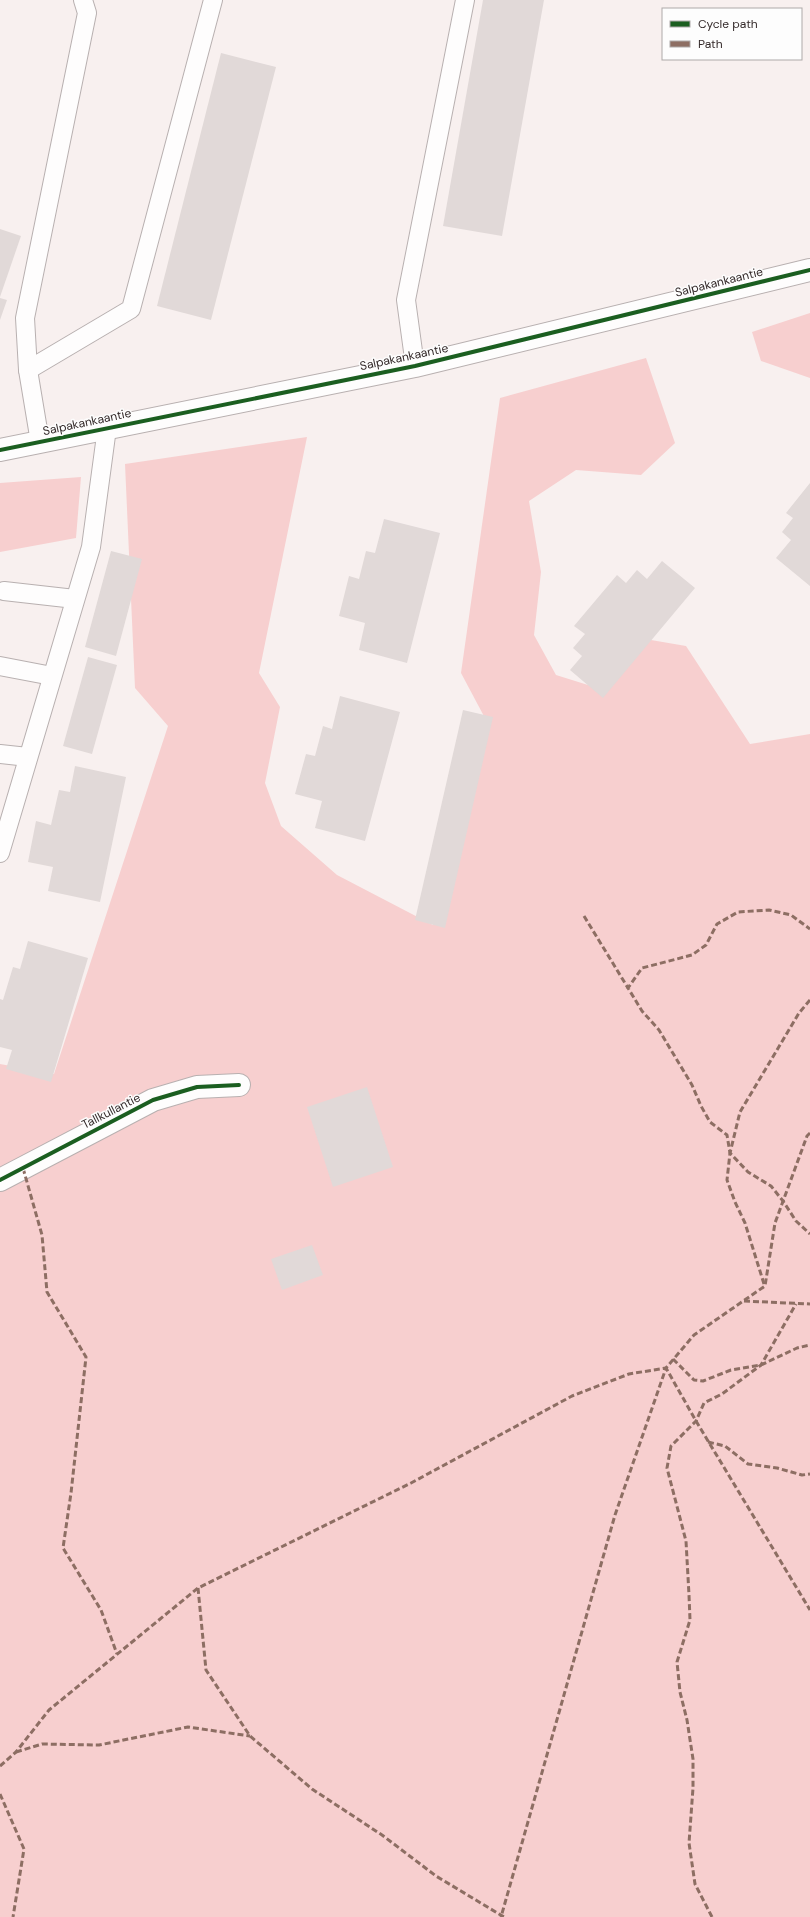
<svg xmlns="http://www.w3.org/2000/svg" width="810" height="1917" font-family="'DM Sans',sans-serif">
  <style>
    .green { fill: #f7cfcf }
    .building { fill: #e1d9d8 }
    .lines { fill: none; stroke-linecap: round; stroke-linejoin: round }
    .lane-casing { stroke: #b8b0b0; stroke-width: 20 }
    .street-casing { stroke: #b8b0b0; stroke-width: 24 }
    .secondary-casing { stroke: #b8b0b0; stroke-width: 24 }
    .lane { stroke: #fefdfd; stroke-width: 18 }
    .street { stroke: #fefdfd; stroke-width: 22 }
    .secondary { stroke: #fefdfd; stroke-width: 22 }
    .quiet { stroke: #8d6e63; stroke-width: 3; stroke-dasharray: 6 3; stroke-linecap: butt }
    .cycleway-casing { stroke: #fdfdfd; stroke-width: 6 }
    .cycleway { stroke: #1b5e20; stroke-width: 4 }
    .labels { text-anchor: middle; stroke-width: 3; stroke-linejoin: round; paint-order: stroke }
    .street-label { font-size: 12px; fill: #342a2a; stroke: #fdfdfd }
  </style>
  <rect width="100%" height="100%" fill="#f8f0ef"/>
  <g class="green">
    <path d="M810 313V378L761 361 752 332Z"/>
    <path d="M646 358 675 443 641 475 576 470 529 501 541 572 534 635 556 675 604 690 651 640 686 646 750 744 810 734V1917H0V1064L54 1074 168 726 135 688 125 464 307 437 259 673 280 707 265 783 281 826 337 875 433 925 486 720 461 673 500 398Z"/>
    <path d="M81 477 76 538 0 552V483Z"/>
  </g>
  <g class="building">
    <path d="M483 0H544L502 236 443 226Z"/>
    <path d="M221 53 276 67 211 320 157 306Z"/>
    <path d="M0 229 21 236 0 297Z"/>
    <path d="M0 298 7 300 0 320Z"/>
    <path d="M810 483V586L776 558 791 540 782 532 793 518 786 513Z"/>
    <path d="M384 519 440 533 407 663 359 650 365 623 339 616 349 576 359 579 366 551 375 553Z"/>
    <path d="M111 551 142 559 116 656 85 647Z"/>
    <path d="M662 561 695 588 603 698 570 670 582 656 573 648 585 634 574 626 617 575 626 583 637 570 647 579Z"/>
    <path d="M88 657 117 665 92 754 63 746Z"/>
    <path d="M340 696 400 712 365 841 315 828 322 801 295 794 306 754 315 756 323 726 332 729Z"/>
    <path d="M463 710 493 717 445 928 415 920Z"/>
    <path d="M75 766 126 777 100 902 48 891 53 867 28 862 36 821 51 825 59 790 70 792Z"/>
    <path d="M28 941 88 958 51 1082 6 1069 12 1050 0 1047V999L3 1000 13 967 20 969Z"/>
    <path d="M367 1087 393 1167 333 1187 307 1107Z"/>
    <path d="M312 1245 323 1275 282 1290 271 1259Z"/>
  </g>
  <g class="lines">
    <defs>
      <g id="lane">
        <path d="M415 366 406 300 465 0"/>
        <path d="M28 370 131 309 213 0"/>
        <path d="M40 442 28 370 25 318 87 13 83 0"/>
        <path d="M4 591 75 599"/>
        <path d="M0 666 52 676"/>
        <path d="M0 754 28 757"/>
        <path d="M0 853 91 547 107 428"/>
      </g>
      <path id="street" d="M0 1180 153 1100 197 1087 239 1085"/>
      <path id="secondary" d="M0 450 415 366 810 270"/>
    </defs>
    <use href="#lane" class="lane-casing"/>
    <use href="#street" class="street-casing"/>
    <use href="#secondary" class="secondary-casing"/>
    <use href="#lane" class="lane"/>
    <use href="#street" class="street"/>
    <use href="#secondary" class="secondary"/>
    <g class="quiet">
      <path d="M584 916 628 988"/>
      <path d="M810 1000 799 1013 740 1112 730 1153 748 1172 771 1186 783 1201 796 1221 810 1234"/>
      <path d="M810 1133 807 1136 775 1223 765 1286 694 1335 666 1368 696 1421 810 1610"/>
      <path d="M23 1168 42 1235 47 1292 86 1357 71 1493 63 1548 101 1610 117 1654"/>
      <path d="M764 1284 745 1223 735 1202 727 1180 730 1153 727 1135 710 1122 701 1106 692 1085 659 1030 642 1011 628 988 642 968 692 955 706 945 717 924 738 912 769 910 791 915 810 929"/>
      <path d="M744 1301 810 1304"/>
      <path d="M673 1359 694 1380 703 1381 731 1370 761 1365 797 1348 810 1345"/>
      <path d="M708 1442 725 1446 748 1464 777 1468 802 1475 810 1474"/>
      <path d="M198 1588 206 1670 250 1736 312 1789 382 1835 436 1876 504 1917"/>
      <path d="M16 1752 42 1744 99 1745 188 1727 250 1736"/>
      <path d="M0 1766 16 1752 49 1710 198 1588 411 1483 572 1396 629 1374 666 1368 615 1515 501 1917"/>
      <path d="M0 1794 24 1849 13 1917"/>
      <path d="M712 1917 695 1884 689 1843 693 1788V1759L687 1720 680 1692 677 1662 690 1620 689 1595 686 1541 667 1468 671 1446 696 1421 704 1403 722 1394 761 1365 796 1304"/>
    </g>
    <defs>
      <g id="cycleway">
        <path d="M0 450 415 366 810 270"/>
        <path d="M0 1180 153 1100 197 1087 239 1085"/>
      </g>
    </defs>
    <use href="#cycleway" class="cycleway-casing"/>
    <use href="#cycleway" class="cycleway"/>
  </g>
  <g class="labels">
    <g class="street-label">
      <text transform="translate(719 282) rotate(-14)" y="4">Salpakankaantie</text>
      <text transform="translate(404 357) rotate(-12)" y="4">Salpakankaantie</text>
      <text transform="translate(87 422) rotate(-12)" y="4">Salpakankaantie</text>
      <text transform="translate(111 1111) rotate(-27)" y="4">Tallkullantie</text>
    </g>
  </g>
  <rect x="662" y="8" width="140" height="52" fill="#fdfdfd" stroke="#ada9a9"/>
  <rect x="670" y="21" width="20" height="6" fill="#1b5e20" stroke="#ada9a9"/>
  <text x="698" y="28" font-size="12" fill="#342a2a">Cycle path</text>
  <rect x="670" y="41" width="20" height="6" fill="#8d6e63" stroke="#ada9a9"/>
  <text x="698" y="48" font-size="12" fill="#342a2a">Path</text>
</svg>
